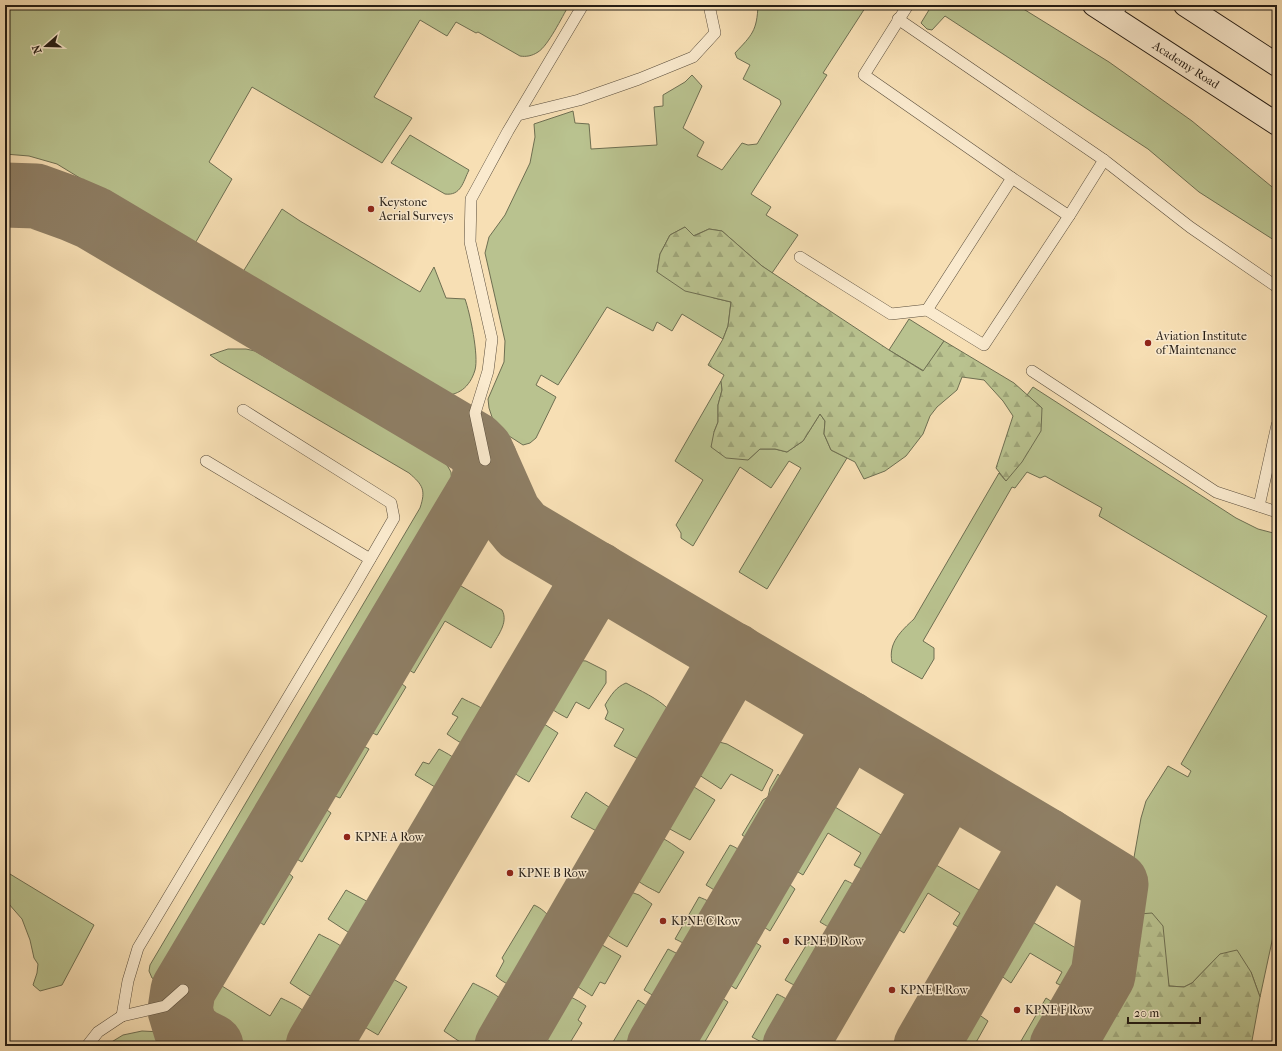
<svg xmlns="http://www.w3.org/2000/svg" width="1282" height="1051" font-family="'IM FELL French Canon',serif">
  <style>
    .grass { fill: #b9c28f; stroke: #6e6f52 }
    .forest { fill: url(#forest-firs); stroke: #6e6f52 }
    .lines { fill: none; stroke-linecap: round; stroke-linejoin: round }
    .taxiway { stroke: #8e7e64; stroke-width: 65 }
    .service-casing { stroke: #594d3c; stroke-width: 12 }
    .secondary-casing { stroke: #241c14; stroke-width: 24 }
    .service { stroke: #faeace; stroke-width: 11 }
    .secondary { stroke: #faeace; stroke-width: 22 }
    .poi-dot { fill: #8f2418; stroke: #faeace; stroke-width: 1.5 }
    .labels { text-anchor: middle; stroke-width: 3; stroke-linejoin: round; paint-order: stroke }
    .street-label { font-size: 12px; fill: #241c14; stroke: #faeace }
    .poi-label { font-size: 12px; fill: #241c14; stroke: #faeace; text-anchor: start }
  </style>
  <defs>
    <pattern id="forest-firs" width="22" height="20" patternUnits="userSpaceOnUse"><rect width="22" height="20" fill="#b9c28f"/><path d="M5 1l3.5 6h-7zM16 11l3.5 6h-7z" fill="#9fa67a"/></pattern>
  </defs>
  <rect width="100%" height="100%" fill="#f7dfb4"/>
  <filter id="stains"><feTurbulence type="fractalNoise" baseFrequency=".005" numOctaves="4"/><feColorMatrix values="0 0 0 0 .2 0 0 0 0 .09 0 0 0 0 .02 0 0 0 .5 -.17"/></filter>
  <radialGradient id="worn" r=".72"><stop offset=".6" stop-color="#630" stop-opacity="0"/><stop offset="1" stop-color="#630" stop-opacity=".3"/></radialGradient>
  <g class="grass">
    <path d="M5 5H569C562 17 548 46 538 52 532 56 526 57 520 56L478 32 476 33 456 22 447 36 420 20 374 97 412 118 382 163 252 87 209 162 232 179 193 247 57 164 29 156 5 154Z"/>
    <path d="M758 5H867L823 73 827 75 751 194 771 207 766 215 798 235 772 273 762 266 722 231 709 229 693 236 685 227 670 235 660 254 657 272 714 298 731 302 728 326 723 339 682 314 672 331 657 322 653 331 607 307 558 385 541 375 536 385 556 397 536 438 530 443 523 445 492 425 493 420 489 408 488 399 504 362 505 341 485 253 489 237 505 215 530 163 535 137 534 124 573 111 575 123 589 124 591 149 657 145 654 107 663 106V95L685 82 692 75 702 86 683 128 704 142 697 156 722 170 742 143 748 145 757 144 781 104 780 100 743 79 750 65 737 58 735 53C752 35 757 31 758 5Z"/>
    <path d="M932 5H1017L1109 62 1192 121 1277 191V242L1199 192 1148 149 945 16 932 30 927 29 921 23Z"/>
    <path d="M410 135 469 170C463 182 461 196 445 194L391 163Z"/>
    <path d="M282 209 300 221 420 292 434 267 446 298 465 299C470 313 479 356 475 370 470 387 458 397 440 395L241 275Z"/>
    <path d="M909 319 944 341 924 371 889 350Z"/>
    <path d="M228 349H246L255 351 440 460 447 465 451 472 453 498 422 555 172 973 156 980 152 978 149 971 150 965 420 508C426 490 423 485 409 473L220 362 210 355Z"/>
    <path d="M721 381 722 390 718 405V422L714 432 748 460 760 449H775L787 452 803 441 820 414 825 421 824 434 831 450 847 458 767 589 739 572 801 468 789 461 771 488 740 467 693 546 681 538V533L676 525 703 480 675 461Z"/>
    <path d="M1033 387 1236 518 1258 529 1277 534V918L1260 997 1251 972 1220 954 1192 983 1184 987 1169 986 1166 966 1139 914 1123 919 1141 818 1146 801 1168 766 1188 777 1191 771 1181 764 1267 616 1099 516 1102 508 1045 476 1040 478 1027 472 1015 488 1012 487 923 641 934 648V659L922 679 892 662C888 643 901 631 914 619L999 473 1006 481 1042 408 1027 395Z"/>
    <path d="M449 579 502 610C509 623 497 636 491 648L445 621 414 673C404 667 394 660 398 647L433 589 438 583Z"/>
    <path d="M574 660 586 661 606 671V683L589 709 576 702 567 718C560 714 548 709 545 700 542 689 554 671 563 664 566 662 571 661 574 660Z"/>
    <path d="M388 677 398 681 406 687 377 735C370 732 364 729 361 722 358 713 370 688 376 682 379 679 384 678 388 677Z"/>
    <path d="M626 683C639 690 659 699 668 709 685 728 665 753 653 767L614 746 624 729 605 719 608 712 605 705C611 695 616 687 626 683Z"/>
    <path d="M462 698C470 703 482 706 488 714 498 726 481 749 466 745 460 743 453 738 447 734L458 717 452 714Z"/>
    <path d="M535 721 541 722 558 733 529 782C522 778 513 774 508 766 503 757 517 734 524 726 527 723 531 722 535 721Z"/>
    <path d="M354 741 369 749 340 798C335 796 329 794 326 790 316 778 335 755 341 744Z"/>
    <path d="M719 742 727 744 773 770 762 791 731 774 721 789 696 773 691 765C697 751 704 744 719 742Z"/>
    <path d="M439 749C469 765 467 768 450 796L415 775 423 762 429 764Z"/>
    <path d="M778 774C783 780 787 790 787 798 786 806 770 834 763 839 756 842 748 839 742 835L763 800 768 797 770 788Z"/>
    <path d="M679 784 694 787 715 800 690 840 668 828 660 817 662 812Z"/>
    <path d="M586 792 624 817 611 839 571 817Z"/>
    <path d="M823 802H827L830 804 891 841C893 848 886 865 879 870 877 871 873 872 870 873L854 865 861 853 828 833 803 875 793 869 789 864 788 854 816 806Z"/>
    <path d="M313 804H319L331 813 302 862 289 855 284 841 303 808Z"/>
    <path d="M649 835C661 834 674 846 684 852L659 893C649 887 626 879 630 864 630 860 634 856 636 853 640 846 643 840 649 835Z"/>
    <path d="M730 845C741 849 747 856 747 868L734 891 728 895 721 894 706 885Z"/>
    <path d="M921 860 931 862 991 897 994 901V906L980 930 975 932 969 933 953 924 960 913 928 893 904 933 890 924 888 915 890 910 918 862Z"/>
    <path d="M270 868 286 871 293 877 264 925C258 921 248 916 247 908 246 899 264 874 270 868Z"/>
    <path d="M5 871 94 925 62 985 40 991 33 985 37 973 38 964 34 958 30 940 22 919 8 903 5 902Z"/>
    <path d="M777 880 789 884 795 889 770 931C763 926 751 922 753 911 760 898 764 887 777 880Z"/>
    <path d="M845 880C851 883 857 885 860 891 865 901 849 928 838 930 833 930 825 925 820 922Z"/>
    <path d="M620 888 639 895 652 904 627 947C618 941 596 932 599 919 600 914 603 909 606 904 610 898 613 891 620 888Z"/>
    <path d="M346 890 383 910 368 933 354 936 328 919Z"/>
    <path d="M699 897C706 900 716 903 717 912 719 920 704 947 695 947 689 947 680 941 675 939Z"/>
    <path d="M534 905C543 909 545 913 553 919L558 909 562 908 567 915 525 987C516 989 503 983 496 976L504 961 502 958Z"/>
    <path d="M1026 918 1084 953 1087 956C1088 963 1085 980 1082 986 1080 990 1077 991 1074 992L1056 983 1062 972 1030 953 1011 983 1000 975 993 964 1017 921Z"/>
    <path d="M319 934C331 941 354 948 350 965 343 977 332 1005 314 998 306 994 298 988 290 983Z"/>
    <path d="M743 935 761 946 736 989 721 979 718 971C720 963 735 938 743 935Z"/>
    <path d="M812 936C818 939 826 943 828 950 830 956 826 961 823 967 812 986 807 994 785 980Z"/>
    <path d="M590 941 597 942 621 956 605 984 600 982 592 996C585 991 574 986 570 978 563 967 579 951 584 942Z"/>
    <path d="M668 949 680 955 687 963C686 970 682 975 679 981 668 1001 664 1003 644 990Z"/>
    <path d="M382 975 388 976 407 987 378 1035 361 1025 357 1019 356 1008 373 979Z"/>
    <path d="M214 981 270 1016 281 998C306 1010 322 1018 300 1046H239L203 1026 194 1014 192 1002 194 992 197 988Z"/>
    <path d="M473 983C484 989 514 1000 508 1017 504 1026 497 1036 492 1044L489 1046H466L444 1031Z"/>
    <path d="M711 993 719 996 728 1002 703 1045C693 1039 688 1038 686 1027L703 997Z"/>
    <path d="M555 994C567 994 576 999 586 1006L578 1020 582 1023 568 1046C555 1046 538 1038 538 1023Z"/>
    <path d="M777 994C783 997 790 1000 793 1006 798 1016 779 1039 770 1045H767L752 1037Z"/>
    <path d="M1046 998 1060 1007 1064 1014 1063 1019 1046 1046H1032L1021 1041Z"/>
    <path d="M638 1000C649 1007 653 1009 655 1023L640 1046H618L613 1042Z"/>
    <path d="M968 1007 988 1021 974 1046C962 1046 957 1045 954 1033L956 1025Z"/>
    <path d="M142 1031 162 1032 186 1046H105L123 1035Z"/>
  </g>
  <g class="forest">
    <path d="M685 227 694 236 709 229 722 231 762 266 889 350 923 371 944 341 1014 383 1042 408 1041 431 1022 462 1006 481 996 468 1013 416 1003 401 984 380 962 377 957 390 937 407 930 416 923 434 906 456 885 471 864 479 855 462 831 450 824 434 825 421 820 414 803 441 787 452 775 449H760L748 460 726 458 711 447 714 432 718 422V405L722 390 721 381 724 375 708 365 723 339 728 326 731 302 685 291 657 272 660 254 670 235Z"/>
    <path d="M1152 913 1163 926 1169 986 1184 987 1192 983 1220 954 1237 950 1251 972 1260 997 1251 1046H1087L1085 1036 1111 979 1123 919 1139 914Z"/>
  </g>
  <g class="lines">
    <g class="taxiway">
      <path d="M5 195 36 196 72 209 93 218 474 444 481 451 509 514 522 530 1045 840 1116 884 1103 975 1062 1046"/>
      <path d="M211 1046 199 1040 186 1030 180 1010 183 990 481 489 485 475V460"/>
      <path d="M318 1046 597 574"/>
      <path d="M507 1046 734 655"/>
      <path d="M659 1046 848 723"/>
      <path d="M795 1046 948 783"/>
      <path d="M926 1046 1045 840"/>
    </g>
    <defs>
      <g id="service">
        <path d="M908 5 864 75 1012 178 927 310 984 345 1069 216 1104 160"/>
        <path d="M1114 18 1122 5"/>
        <path d="M898 19 1104 160 1190 227 1277 287"/>
        <path d="M518 115 579 100 639 79 693 57 715 33 709 5"/>
        <path d="M1012 178 1069 216"/>
        <path d="M800 257 891 314 927 310"/>
        <path d="M1032 371 1216 492 1277 512"/>
        <path d="M485 460 475 413 488 371 492 339 470 242 471 199 508 131 583 5"/>
        <path d="M206 461 370 559"/>
        <path d="M1259 506 1277 425"/>
        <path d="M122 1016 128 981 138 948 354 587 394 518 391 503 243 410"/>
        <path d="M87 1046 98 1032 122 1016 165 1006 183 990"/>
      </g>
      <g id="secondary">
        <path d="M1094 5 1277 124"/>
        <path d="M1185 5 1277 65"/>
      </g>
    </defs>
    <use href="#service" class="service-casing"/>
    <use href="#secondary" class="secondary-casing"/>
    <use href="#service" class="service"/>
    <use href="#secondary" class="secondary"/>
  </g>
  <g class="poi-dot">
    <circle cx="371" cy="209" r="4"/>
    <circle cx="1148" cy="343" r="4"/>
    <circle cx="347" cy="837" r="4"/>
    <circle cx="510" cy="873" r="4"/>
    <circle cx="663" cy="921" r="4"/>
    <circle cx="786" cy="941" r="4"/>
    <circle cx="892" cy="990" r="4"/>
    <circle cx="1017" cy="1010" r="4"/>
  </g>
  <g class="labels">
    <g class="street-label">
      <text transform="translate(1186 65) rotate(33)" y="4">Academy Road</text>
    </g>
    <g class="poi-label">
      <text x="379" y="206">Keystone<tspan x="379" dy="14">Aerial Surveys</tspan></text>
      <text x="1156" y="340">Aviation Institute<tspan x="1156" dy="14">of Maintenance</tspan></text>
      <text x="355" y="841">KPNE A Row</text>
      <text x="518" y="877">KPNE B Row</text>
      <text x="671" y="925">KPNE C Row</text>
      <text x="794" y="945">KPNE D Row</text>
      <text x="900" y="994">KPNE E Row</text>
      <text x="1025" y="1014">KPNE F Row</text>
    </g>
  </g>
  <rect width="1282" height="1051" fill="none" stroke="#f7dfb4" stroke-width="20"/>
  <rect x="6" y="6" width="1270" height="1039" fill="none" stroke="#241c14" stroke-width="2"/>
  <rect x="10" y="10" width="1262" height="1031" fill="none" stroke="#241c14"/>
  <g transform="translate(46 46) rotate(250)" stroke="#faeace" stroke-width="3" paint-order="stroke">
  <path d="M0-3L7 15L0 10L-7 15Z" fill="#241c14"/>
  <text y="-6" font-size="11" font-weight="bold" text-anchor="middle" fill="#241c14">N</text>
  </g>
  <path d="M1128 1017v6h72v-6" fill="none" stroke="#241c14" stroke-width="2"/>
  <text x="1134" y="1017" font-size="12" fill="#241c14" stroke="#faeace" stroke-width="3" paint-order="stroke">20 m</text>
  <rect width="100%" height="100%" filter="url(#stains)"/>
  <rect width="100%" height="100%" fill="url(#worn)"/>
</svg>
